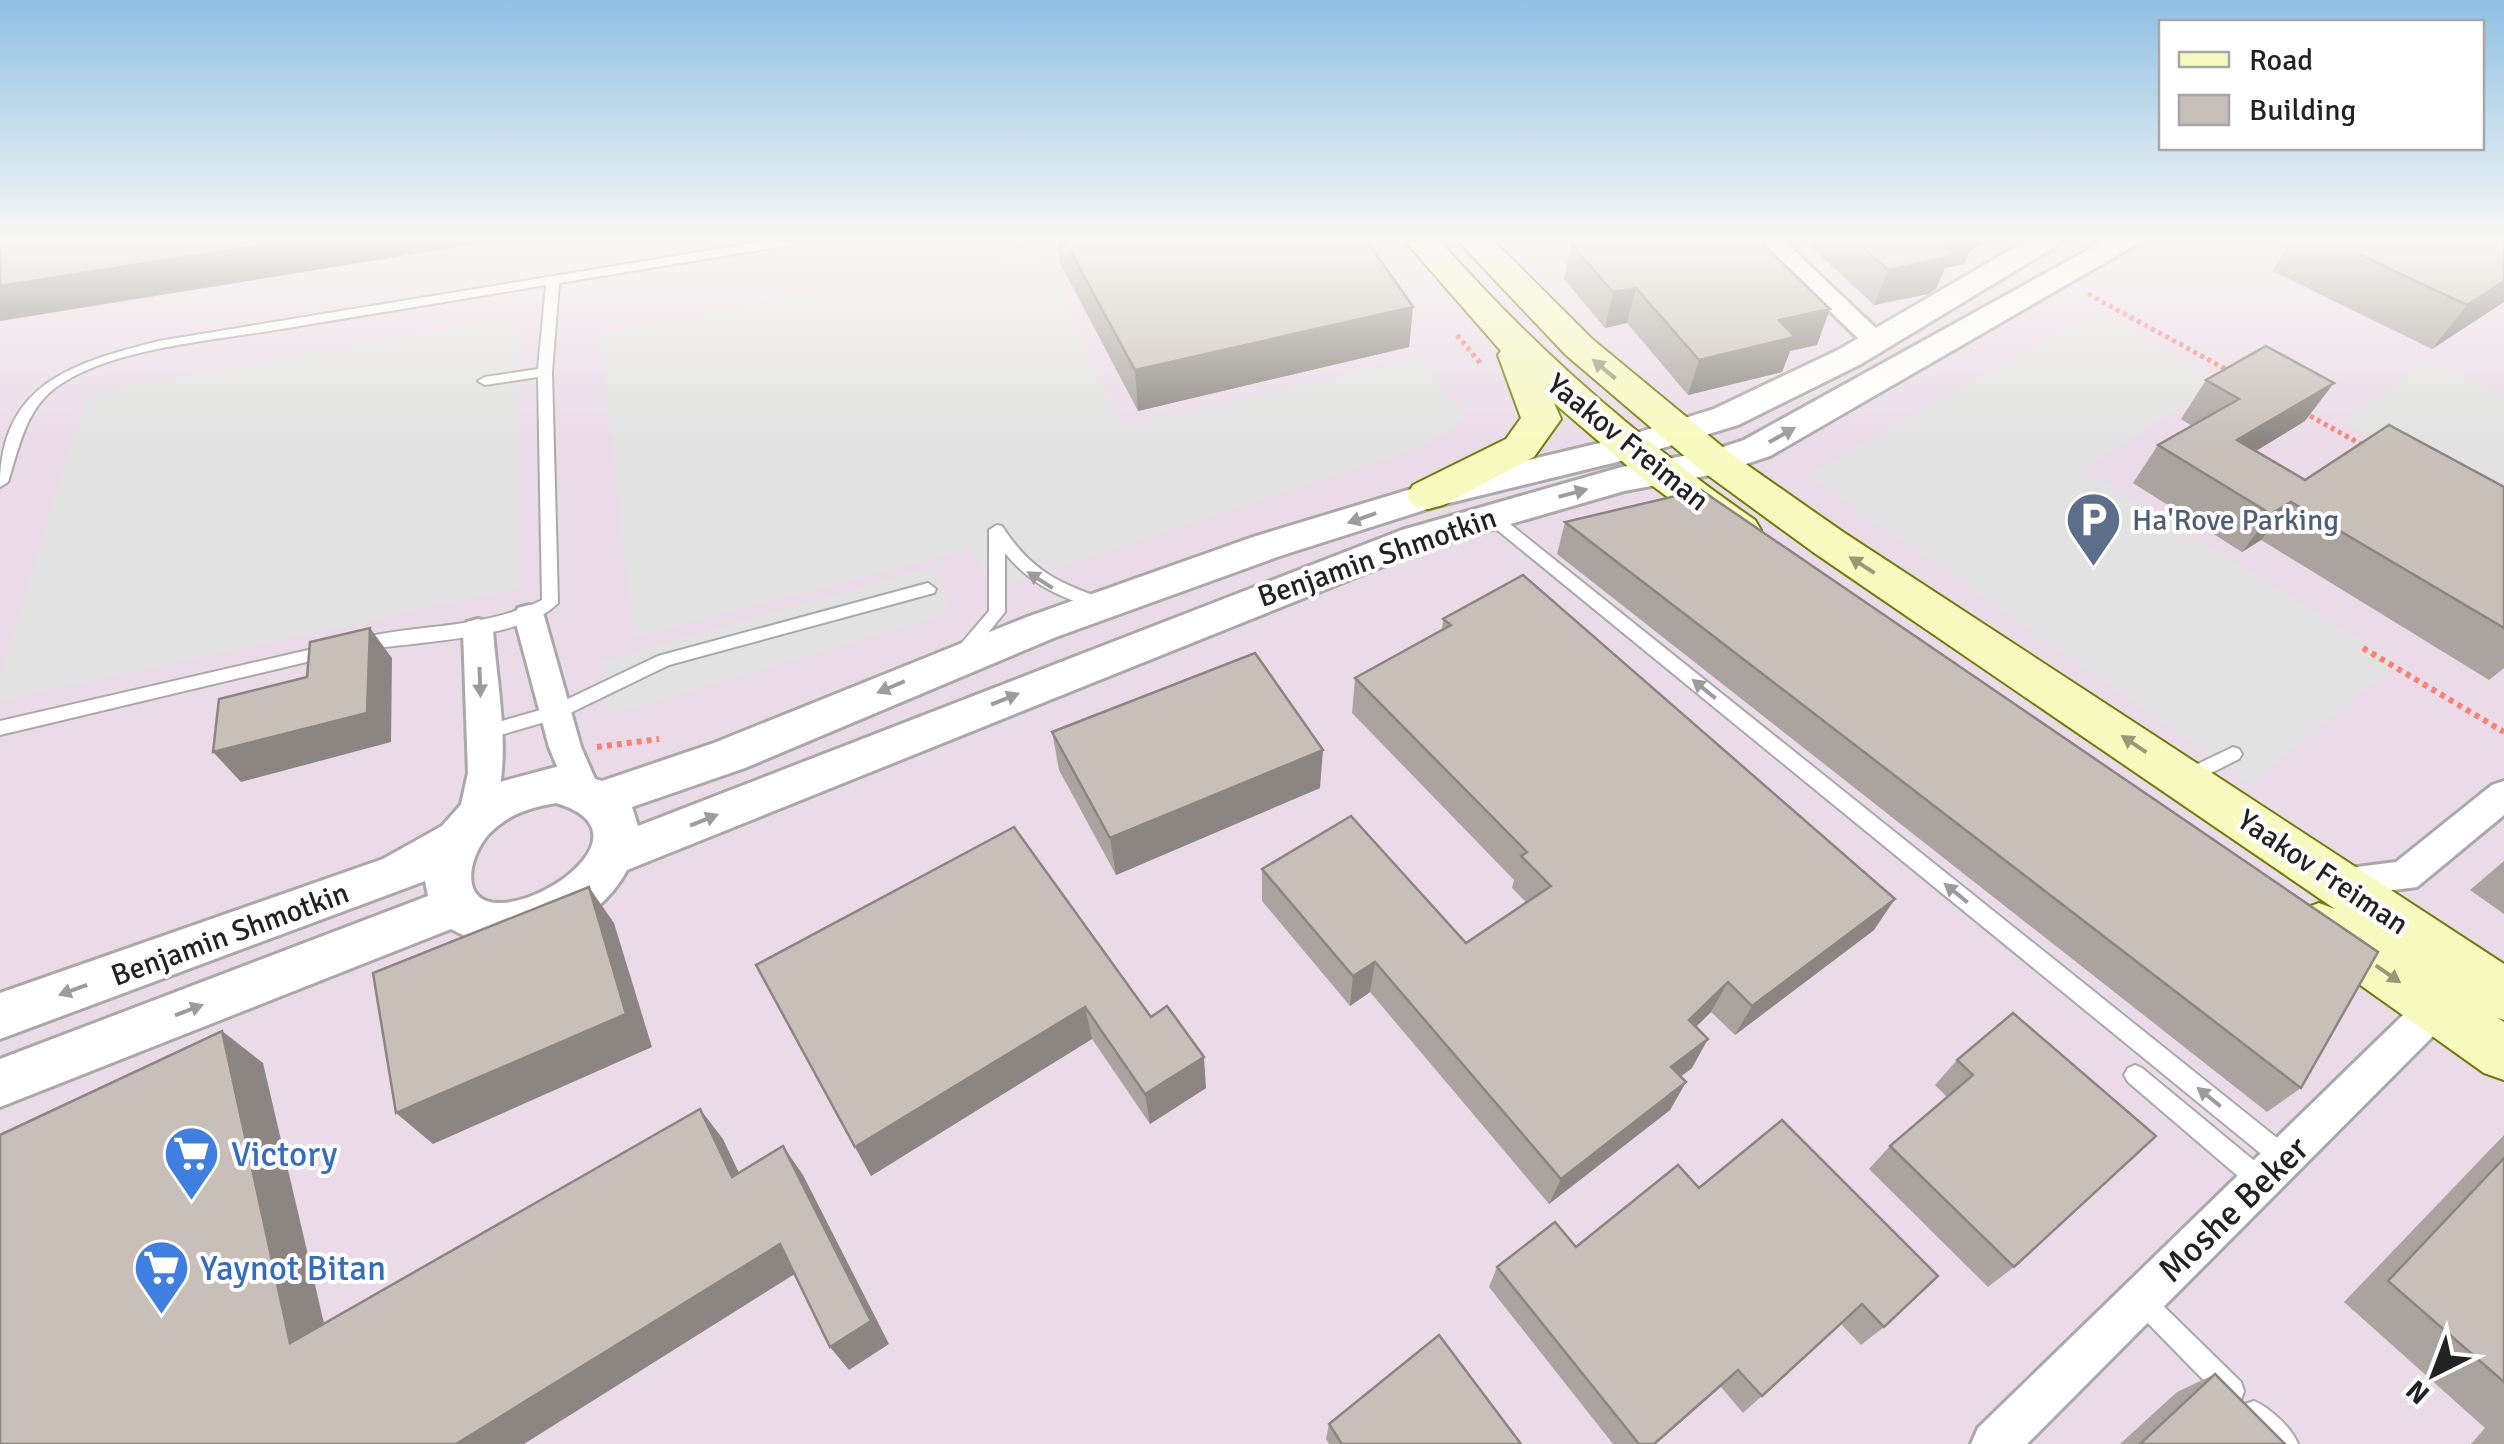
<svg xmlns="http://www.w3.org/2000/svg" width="2504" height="1444" font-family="Signika,sans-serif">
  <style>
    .industrial { fill: #ebdbe8 }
    .parking { fill: #e2e2e2 }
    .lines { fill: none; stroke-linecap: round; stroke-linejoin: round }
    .service-casing { stroke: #a9a9a9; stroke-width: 4 }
    .minor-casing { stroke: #a9a9a9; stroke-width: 6 }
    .tertiary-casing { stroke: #a9a9a9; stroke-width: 6 }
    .secondary-casing { stroke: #707d05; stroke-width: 4 }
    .path-far1 { stroke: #fa8072; stroke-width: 5; stroke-dasharray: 4 4; stroke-linecap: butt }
    .path { stroke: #fa8072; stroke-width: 6; stroke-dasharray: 5 5; stroke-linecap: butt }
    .service { fill: #fff; fill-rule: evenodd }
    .minor { fill: #fff; fill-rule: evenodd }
    .tertiary { fill: #fff; fill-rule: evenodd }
    .secondary { fill: #f7fabf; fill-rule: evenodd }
    .wall { fill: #aba49e }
    .shaded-wall { fill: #8b8681 }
    .building { fill: #c7bfb8; stroke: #8b8681; stroke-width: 2.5 }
    .oneway { fill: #979978 }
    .oneway2 { fill: #9c9c9c }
    .labels { text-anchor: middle; stroke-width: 8; stroke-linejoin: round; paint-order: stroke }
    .street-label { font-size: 30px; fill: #222; stroke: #fff }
    .service-label { font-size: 30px; fill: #4e5e75; stroke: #fff; text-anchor: start }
    .near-shop-label { font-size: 35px; fill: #366cbe; stroke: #fff; text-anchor: start }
    .near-street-label { font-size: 35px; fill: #222; stroke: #fff }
  </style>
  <rect width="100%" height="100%" fill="#f2efe9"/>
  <rect class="industrial" x="0" y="241" width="2504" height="1203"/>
  <g class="parking">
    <path d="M1041 249 1122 427 1422 358 1465 420 1430 444 993 589 971 549 634 637 599 334Z"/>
    <path d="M2096 313 2222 381 2083 469 2398 663 2250 784 1807 475Z"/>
    <path d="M518 317 520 588 0 701V676L86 394Z"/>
    <path d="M2428 362 2504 396V508L2344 422Z"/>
    <path d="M932 567 951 613 610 715 600 662Z"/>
  </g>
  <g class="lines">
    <defs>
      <g id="service">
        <path d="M766 241H796L790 245 559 283 552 372 558 603C524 640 406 642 355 651L347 645 349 641C414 623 480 631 542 600L538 377 485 385 478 381 485 377 538 369 546 285C458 300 370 314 282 329 216 340 108 348 55 388 25 411 19 448 8 482L0 487C0 383 73 363 159 341Z"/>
        <path d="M1490 511 1495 512 2292 1150 2295 1158 2292 1166 2284 1169 2276 1166 1485 520 1482 516Z"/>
        <path d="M997 525 1002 526C1031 571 1059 584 1108 600L1110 604 1102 610C1062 598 1032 586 1005 553V612L966 660H954L952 656 954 652 989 611V530Z"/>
        <path d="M928 583 936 589 934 593 669 665 562 717 483 740 477 738 474 733 477 728 551 707 658 656Z"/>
        <path d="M330 645 338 651 336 655 0 735V721Z"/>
        <path d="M2233 747 2239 749 2242 754 2239 759 2191 783H2179L2176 778 2179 773Z"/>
        <path d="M2135 1065 2142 1068 2269 1173 2272 1181 2269 1189 2261 1192 2253 1189 2128 1082 2124 1075 2128 1068Z"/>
        <path d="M2141 1288 2149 1292 2241 1382 2244 1391 2241 1400 2232 1403 2223 1400 2133 1308 2129 1300 2133 1292Z"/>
        <path d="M2254 1401C2270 1408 2292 1428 2298 1444H2268L2245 1422 2242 1413 2245 1404Z"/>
      </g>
      <g id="minor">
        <path d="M1758 241H1784L1884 336 1888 341 1884 346H1866Z"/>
        <path d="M529 605 540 608 544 616 581 747 599 788 594 798 582 802 570 798 549 747 514 616 518 608Z"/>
        <path d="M478 619 489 622 493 630C497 691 516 771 487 828L475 832 463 828 458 818 468 773 463 630 467 622Z"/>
        <path d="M2504 781V815L2417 887 2338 897 2325 893 2320 882 2325 871 2396 862 2492 785Z"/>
        <path d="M2450 977 2463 982 2469 994 2463 1006 2027 1444H1971L1978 1428 2437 982Z"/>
      </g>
      <path id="tertiary" d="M2026 241H2064L1861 364 1738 425 1617 462 1437 506 1280 556 1056 637 745 768 632 807 638 826 1402 530 1622 467 1711 451 1744 440 2104 241H2142L1770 456 1716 474 1624 491 1428 548 627 870C596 929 511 964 451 929L0 1107V1059L428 896 425 881 0 1039V993L383 859 442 826 466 799 496 783 556 767 602 781 714 743 1027 617 1253 537 1431 483 1617 439 1714 409 1838 350ZM556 803C645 829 554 901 502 903 455 905 470 850 493 830 511 813 532 807 556 803Z"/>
      <g id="secondary">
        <path d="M1405 241H1440C1534 348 1638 439 1755 520L1761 530 1755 540 1740 545 1725 540 1638 475 1554 403 1561 419 1534 457 1443 505 1428 509 1413 505 1407 495 1413 485 1506 439 1521 418 1498 355 1501 351Z"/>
        <path d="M1458 241H1494L1592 339 1730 453 1843 532 2504 964V1020L2498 1018 2504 1022V1080L2484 1073 2300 942 2292 926 2300 910 2319 903 2335 909 1813 552 1702 471 1566 355Z"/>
      </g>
    </defs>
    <use href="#service" class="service-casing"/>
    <use href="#minor" class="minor-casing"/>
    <use href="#tertiary" class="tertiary-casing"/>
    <use href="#secondary" class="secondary-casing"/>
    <g class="path-far1">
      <path d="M2088 294 2231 372"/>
      <path d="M1457 335 1481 364"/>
      <path d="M2303 412 2366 447"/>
    </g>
    <g class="path">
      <path d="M2363 648 2504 732"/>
      <path d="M597 747 659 739"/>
    </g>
    <use href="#service" class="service"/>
    <use href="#minor" class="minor"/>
    <use href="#tertiary" class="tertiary"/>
    <use href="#secondary" class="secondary"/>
  </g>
  <g class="wall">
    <path d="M1057 241H1367L1413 307 1409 347 1138 411 1059 261Z"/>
    <path d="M1805 241H1989L1970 251 1964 264 1945 268 1936 289 1928 294 1874 305Z"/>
    <path d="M2291 241H2504V302L2432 349 2272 271Z"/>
    <path d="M1571 244 1817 345 1790 351 1782 372 1688 395 1627 323 1605 328 1564 279Z"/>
    <path d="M2206 380 2305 421 2255 451 2305 480 2504 487V668L2489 680 2261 540 2242 552 2133 483 2158 445 2192 426 2181 419Z"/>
    <path d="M1565 522 2301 1088 2267 1112 1557 554Z"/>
    <path d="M1443 619 1874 930 1735 1035 1711 1012 1696 1027 1692 1068 1680 1077 1686 1082 1670 1110 1549 1204 1370 992 1350 1006 1262 901V869L1466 943 1527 903 1512 888 1514 880 1352 713 1355 678 1442 630Z"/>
    <path d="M1052 732 1320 788 1116 875 1059 770Z"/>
    <path d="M2504 861V914L2470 890Z"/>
    <path d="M756 965 1151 1017 1206 1088 1150 1124 1092 1039 871 1176Z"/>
    <path d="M2013 1013 2014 1267 1988 1287 1869 1169 1890 1146 1947 1097 1935 1085 1957 1060Z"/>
    <path d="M1782 1120 1884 1327 1861 1345 1841 1324 1743 1413 1721 1387 1656 1444H1613L1489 1287 1497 1267 1576 1247 1699 1188Z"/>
    <path d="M2504 1135V1444H2471L2485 1428 2344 1302Z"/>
    <path d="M2215 1374 2285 1444H2120L2177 1392Z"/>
    <path d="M1329 1424 1521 1444H1329L1326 1439Z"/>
  </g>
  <g class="shaded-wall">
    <path d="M286 241H495L0 321V286Z"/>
    <path d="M1933 241H1989L1970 251 1964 264 1945 268 1936 289 1928 294 1874 305 1888 270Z"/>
    <path d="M2504 281V302L2432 349 2467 305Z"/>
    <path d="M1636 288 1627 323 1605 328 1613 292Z"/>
    <path d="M1413 307 1409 347 1138 411 1135 370Z"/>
    <path d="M1830 309 1817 345 1790 351 1782 372 1688 395 1699 360 1779 320Z"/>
    <path d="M2334 383 2305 421 2210 479 2237 440Z"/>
    <path d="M2291 502 2261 540 2242 552 2271 514Z"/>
    <path d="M370 628 392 658 391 742 241 782 213 752Z"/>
    <path d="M1323 750 1320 788 1116 875 1110 838Z"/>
    <path d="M589 887 614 923 652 1047 433 1144 396 1113Z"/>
    <path d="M1895 899 1874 930 1735 1035 1752 1006Z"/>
    <path d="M1375 962 1370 992 1350 1006 1353 976Z"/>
    <path d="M1728 982 1711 1012 1673 1049 1689 1020Z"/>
    <path d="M1085 1007 1092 1039 871 1176 855 1147Z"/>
    <path d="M222 1031 263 1063 334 1366 290 1343Z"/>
    <path d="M1708 1039 1692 1068 1656 1095 1671 1067Z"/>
    <path d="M1204 1057 1206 1088 1150 1124 1145 1094Z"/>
    <path d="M1686 1082 1670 1110 1549 1204 1561 1179Z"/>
    <path d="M700 1109 723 1139 754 1205 732 1177Z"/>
    <path d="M783 1146 803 1175 889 1344 849 1370 830 1347Z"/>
    <path d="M780 1244 801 1270 524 1444H456Z"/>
  </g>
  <g class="building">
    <path d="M0 241H286L0 286Z"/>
    <path d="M1065 241H1367L1413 307 1135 370Z"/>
    <path d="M1584 241H1760L1830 309 1779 320 1795 337 1699 360 1636 288 1613 292 1571 244Z"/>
    <path d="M1856 241H1937L1952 253 1943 258 1888 270Z"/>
    <path d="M2330 241H2504V281L2467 305Z"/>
    <path d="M2266 346 2334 383 2237 440 2305 480 2389 425 2504 487V628L2291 502 2271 514 2158 445 2239 399 2206 380Z"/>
    <path d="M1701 490 2378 952 2301 1088 1565 522Z"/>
    <path d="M1523 575 1895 899 1752 1006 1728 982 1689 1020 1708 1039 1671 1067 1686 1082 1561 1179 1375 962 1353 976 1262 869 1351 816 1466 943 1551 886 1521 856 1527 852 1355 678 1451 625 1443 619Z"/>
    <path d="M370 628 367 713 213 752 219 699 307 677 310 642Z"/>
    <path d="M1255 653 1323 750 1110 838 1052 732Z"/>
    <path d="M1014 827 1151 1017 1167 1006 1204 1057 1145 1094 1085 1007 855 1147 756 965Z"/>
    <path d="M589 887 626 1014 396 1113 373 973Z"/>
    <path d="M2013 1013 2156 1136 2014 1267 1890 1146 1973 1075 1957 1060Z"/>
    <path d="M222 1031 290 1343 700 1109 732 1177 783 1146 871 1321 830 1347 780 1244 456 1444H0V1135Z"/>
    <path d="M1782 1120 1938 1276 1884 1327 1862 1304 1762 1396 1738 1370 1654 1444H1639L1497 1267 1555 1222 1576 1247 1678 1165 1699 1188Z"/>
    <path d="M2504 1158V1382L2388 1281Z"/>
    <path d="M1439 1335 1521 1444H1342L1329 1424Z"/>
    <path d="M2215 1374 2285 1444H2140Z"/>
  </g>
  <defs><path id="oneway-solid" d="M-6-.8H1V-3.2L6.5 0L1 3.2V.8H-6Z" transform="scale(2.5)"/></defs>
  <g class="oneway">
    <use href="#oneway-solid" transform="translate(1604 369) rotate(-140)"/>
    <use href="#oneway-solid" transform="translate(1862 565) rotate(-147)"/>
    <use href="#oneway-solid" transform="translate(2134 744) rotate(-146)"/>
    <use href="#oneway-solid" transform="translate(2388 974) rotate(35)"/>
  </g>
  <g class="oneway2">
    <use href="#oneway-solid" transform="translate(1782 435) rotate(-29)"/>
    <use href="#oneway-solid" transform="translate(1573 493) rotate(-15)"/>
    <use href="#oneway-solid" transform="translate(1362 518) rotate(161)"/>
    <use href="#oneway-solid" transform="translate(1040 580) rotate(-147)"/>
    <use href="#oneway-solid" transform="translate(480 682) rotate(88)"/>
    <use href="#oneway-solid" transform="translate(891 687) rotate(157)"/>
    <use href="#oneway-solid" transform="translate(1704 689) rotate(-141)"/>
    <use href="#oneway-solid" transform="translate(1005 699) rotate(-22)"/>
    <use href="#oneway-solid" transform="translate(704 820) rotate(-22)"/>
    <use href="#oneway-solid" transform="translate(1956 893) rotate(-141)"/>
    <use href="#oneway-solid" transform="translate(73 990) rotate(160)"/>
    <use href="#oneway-solid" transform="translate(189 1010) rotate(-21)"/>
    <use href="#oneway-solid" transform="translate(2209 1097) rotate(-141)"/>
  </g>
  <linearGradient id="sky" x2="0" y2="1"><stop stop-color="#8fc0e4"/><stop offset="0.54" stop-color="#f9f8f5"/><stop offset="1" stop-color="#f9f8f5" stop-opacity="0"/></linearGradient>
  <rect width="2504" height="443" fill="url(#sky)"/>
  <defs>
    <symbol id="parking-pin" viewBox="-11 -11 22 30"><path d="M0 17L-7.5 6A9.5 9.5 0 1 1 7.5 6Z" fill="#5c6f8a" stroke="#fff"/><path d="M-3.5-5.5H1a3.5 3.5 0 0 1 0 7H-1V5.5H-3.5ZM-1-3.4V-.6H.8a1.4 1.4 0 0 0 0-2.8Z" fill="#fff"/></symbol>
    <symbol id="supermarket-pin" viewBox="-11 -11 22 30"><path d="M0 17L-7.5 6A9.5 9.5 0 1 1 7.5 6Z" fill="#3f7fe0" stroke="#fff"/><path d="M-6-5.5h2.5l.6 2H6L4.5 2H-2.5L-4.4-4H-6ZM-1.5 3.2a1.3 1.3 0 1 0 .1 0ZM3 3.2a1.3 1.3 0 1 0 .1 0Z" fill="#fff"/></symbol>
  </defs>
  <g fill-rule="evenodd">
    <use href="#parking-pin" x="2062" y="488" width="63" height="86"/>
    <use href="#supermarket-pin" x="160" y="1122" width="63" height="86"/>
    <use href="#supermarket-pin" x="130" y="1236" width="63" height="86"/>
  </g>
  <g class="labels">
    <g class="street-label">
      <text transform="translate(1628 442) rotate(39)" y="10">Yaakov Freiman</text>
      <text transform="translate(1377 557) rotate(-19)" y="10">Benjamin Shmotkin</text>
      <text transform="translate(2323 872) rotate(34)" y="10">Yaakov Freiman</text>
      <text transform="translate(230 934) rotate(-20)" y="10">Benjamin Shmotkin</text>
    </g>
    <g class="service-label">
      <text x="2132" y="530">Ha'Rove Parking</text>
    </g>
    <g class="near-shop-label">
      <text x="231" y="1166">Victory</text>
      <text x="200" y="1280">Yaynot Bitan</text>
    </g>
    <g class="near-street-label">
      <text transform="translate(2233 1209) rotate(-44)" y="12">Moshe Beker</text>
    </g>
  </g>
  <rect x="2159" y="20" width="325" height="130" fill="#ffffff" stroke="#a7a7a7" stroke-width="2.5"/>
  <rect x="2179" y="52" width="50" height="15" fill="#f7fabf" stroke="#a7a7a7" stroke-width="2.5"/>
  <text x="2249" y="70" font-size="30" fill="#222222">Road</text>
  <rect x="2179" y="95" width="50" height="30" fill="#c7bfb8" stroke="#a7a7a7" stroke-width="2.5"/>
  <text x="2249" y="120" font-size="30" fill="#222222">Building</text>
  <g transform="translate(2434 1374) rotate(222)" stroke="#ffffff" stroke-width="8" paint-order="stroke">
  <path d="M0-8L18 38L0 25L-18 38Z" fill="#222222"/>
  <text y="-15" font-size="28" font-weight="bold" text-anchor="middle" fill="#222222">N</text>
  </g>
</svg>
